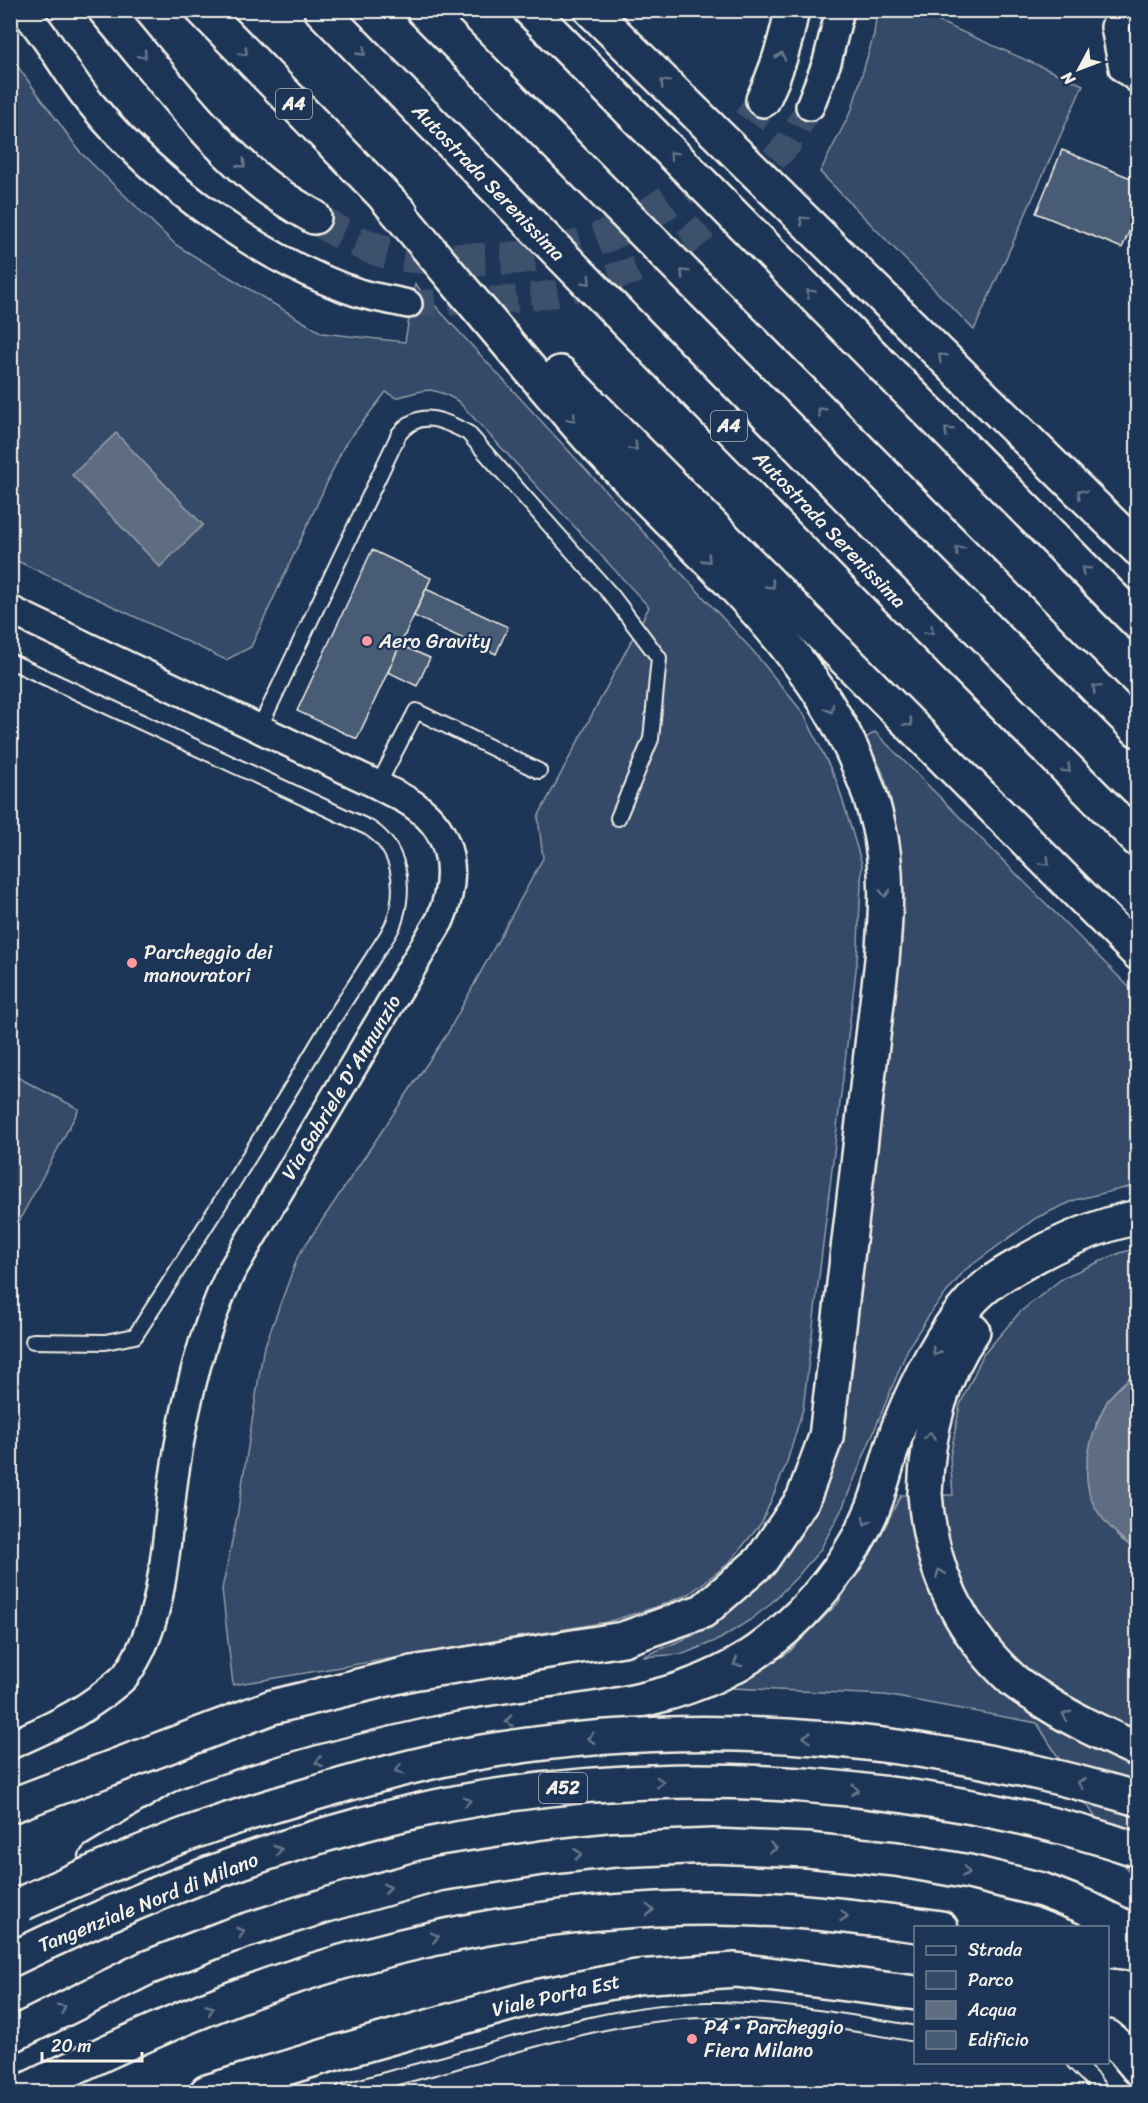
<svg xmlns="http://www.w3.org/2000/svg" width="1148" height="2103" font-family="Sriracha,sans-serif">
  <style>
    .green { fill: #354a67; stroke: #949ea8; stroke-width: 1.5 }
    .water { fill: #5e6d82; stroke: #9aa2ab; stroke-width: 1.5 }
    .building { fill: #485b74; stroke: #f4f1e8; stroke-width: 1.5 }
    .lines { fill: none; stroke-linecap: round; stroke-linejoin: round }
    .minor-tunnel { stroke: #3d516d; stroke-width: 27; stroke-dasharray: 27 14; stroke-linecap: butt }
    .motorway-tunnel { stroke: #3d516d; stroke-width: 33; stroke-dasharray: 33 16; stroke-linecap: butt }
    .service-casing { stroke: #f4f1e8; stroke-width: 18 }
    .minor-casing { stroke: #f4f1e8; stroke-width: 32 }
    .tertiary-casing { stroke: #f4f1e8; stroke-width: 38 }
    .motorway-casing { stroke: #f4f1e8; stroke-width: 38 }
    .service { stroke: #1d3557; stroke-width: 14 }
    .minor { stroke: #1d3557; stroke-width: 27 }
    .tertiary { stroke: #1d3557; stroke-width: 33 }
    .motorway { stroke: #1d3557; stroke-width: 33 }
    .motorway-bridge-casing { stroke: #f4f1e8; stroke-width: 38; stroke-linecap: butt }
    .motorway-bridge { stroke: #1d3557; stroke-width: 33 }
    .oneway { stroke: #68778a }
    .poi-dot { fill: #ff9aa2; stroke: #1d3557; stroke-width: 2 }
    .labels { text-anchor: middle; stroke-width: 4.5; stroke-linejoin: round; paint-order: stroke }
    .shield { fill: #1d3557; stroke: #b4b9bc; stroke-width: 1.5 }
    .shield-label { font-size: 18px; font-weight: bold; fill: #f4f1e8 }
    .street-label { font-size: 20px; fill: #f4f1e8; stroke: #1d3557 }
    .poi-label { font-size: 20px; fill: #f4f1e8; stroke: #1d3557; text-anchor: start }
  </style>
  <rect width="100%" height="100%" fill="#1d3557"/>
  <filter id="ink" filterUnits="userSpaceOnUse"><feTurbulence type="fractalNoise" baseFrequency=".0167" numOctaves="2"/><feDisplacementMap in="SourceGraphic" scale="12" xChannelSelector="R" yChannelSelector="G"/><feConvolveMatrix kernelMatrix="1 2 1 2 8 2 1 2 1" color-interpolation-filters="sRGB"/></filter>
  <g filter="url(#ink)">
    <g class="green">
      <path d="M877 11H917V12L1083 85 974 330 820 172 852 109 874 34Z"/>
      <path d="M10 56 81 153 176 245 322 333 405 342 415 284 753 651 804 714 837 782 862 864 857 962 803 1409 786 1465 762 1522 729 1563 689 1594 656 1607 607 1622 233 1685 222 1589 237 1517 263 1351 298 1256 447 1034 543 858 538 817 649 607 458 401C430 385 427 389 396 398L386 392 344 446 251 647 226 660 11 558Z"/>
      <path d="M875 732 1137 995V1185L1075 1200 1036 1218 965 1270 934 1308 909 1346 842 1509 820 1550 796 1578 768 1606 750 1620 720 1639 683 1654 642 1657 694 1635 733 1606 773 1572 802 1534 826 1486 839 1445 850 1389 900 944C901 887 903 826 882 771 877 760 871 749 866 738Z"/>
      <path d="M11 1074 79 1109 11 1236Z"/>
      <path d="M1137 1248V1371L1109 1398 1096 1424 1117 1536 1137 1551V1885L1037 1723 885 1695 731 1688 788 1653 838 1603 876 1544 901 1495H953L950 1457 960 1405 983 1355 1020 1312 1064 1277 1120 1253Z"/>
    </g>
    <g class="water">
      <path d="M116 433 203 525 160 567 72 475Z"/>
      <path d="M1137 1371V1551C1097 1520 1077 1495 1091 1442 1095 1428 1100 1413 1108 1400 1115 1389 1128 1380 1137 1371Z"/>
    </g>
    <g class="building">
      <path d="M1062 150 1138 181V211L1122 248 1036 213Z"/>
      <path d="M372 550 431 578 357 739 297 711Z"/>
      <path d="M426 589 508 627 496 654 414 616Z"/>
      <path d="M400 645 430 658 417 686 388 672Z"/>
    </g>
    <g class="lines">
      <path class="minor-tunnel" d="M408 304 516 299 560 293 636 270 688 241 731 205 788 144 810 106"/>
      <path class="motorway-tunnel" d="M314 217C334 230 356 243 379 250 402 257 428 258 451 259 539 263 608 247 678 194 693 183 708 172 721 159 737 142 750 120 763 100"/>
      <defs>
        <g id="service">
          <path d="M10 661 369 828C399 847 405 883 396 916 393 930 382 943 374 956 360 978 345 1001 330 1024 267 1129 202 1233 135 1336L105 1342 33 1341"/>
          <path d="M259 729 399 434C420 408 443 420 468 433L613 597 659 658 651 739 618 818"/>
          <path d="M378 785 416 711 539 771"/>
          <path d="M1074 2062 1093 2081 1101 2092"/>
          <path d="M343 2092C384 2080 425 2070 466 2058 543 2036 627 2011 707 2010 777 2009 847 2022 916 2034"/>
        </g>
        <g id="minor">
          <path d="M23 10C50 39 67 76 93 106 156 183 264 262 359 293 375 298 392 300 408 304"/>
          <path d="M1122 10 1115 27 1123 68 1138 79"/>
          <path d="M810 106 827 62 840 10"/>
          <path d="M10 610 378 785C389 792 403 797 414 805 455 833 458 878 440 920L231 1272C200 1336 184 1406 174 1477 165 1543 166 1619 126 1675 122 1680 115 1685 109 1690 80 1714 45 1730 10 1745"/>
        </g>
        <g id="tertiary">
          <path d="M1108 2037 1123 2050 1138 2068"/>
          <path d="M207 2092 332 2054 531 1998 637 1977 736 1970 916 1993"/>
        </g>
        <g id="motorway">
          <path d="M105 10C154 67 199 130 257 179 274 194 294 205 314 217"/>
          <path d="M203 10 401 213"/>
          <path d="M321 10 922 623 1138 840"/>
          <path d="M423 10 1138 730"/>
          <path d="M530 10 1138 623"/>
          <path d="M591 10 1138 549"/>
          <path d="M763 100C777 71 786 42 792 10"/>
          <path d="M560 373 1138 953"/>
          <path d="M925 1494C927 1436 939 1379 973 1331"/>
          <path d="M10 1806 272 1707 412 1673 623 1639 703 1611 761 1561 803 1499 826 1437 882 960C886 915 889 868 878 824 838 659 698 558 590 439 520 360 453 277 385 197"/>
          <path d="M96 1860C117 1847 137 1835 158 1823 169 1817 180 1808 192 1803 212 1795 234 1789 254 1782 317 1762 380 1746 445 1732 553 1708 678 1716 770 1642 813 1607 852 1559 873 1508 884 1480 890 1449 901 1421 917 1382 942 1332 970 1302 985 1285 1003 1274 1023 1263 1059 1242 1096 1226 1138 1217"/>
          <path d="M1108 1950 1138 1954"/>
          <path d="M10 2036 147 1968 229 1936 330 1904 438 1874 542 1858 614 1850 713 1846 807 1850 896 1859 969 1872 1042 1890 1083 1906 1138 1934"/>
          <path d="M22 2092C106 2052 192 2011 281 1981 422 1934 568 1907 717 1908 792 1908 867 1918 941 1928"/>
        </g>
      </defs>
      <use href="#service" class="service-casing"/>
      <use href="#minor" class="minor-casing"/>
      <use href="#tertiary" class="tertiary-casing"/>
      <use href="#motorway" class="motorway-casing"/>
      <use href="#service" class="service"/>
      <use href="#minor" class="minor"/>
      <use href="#tertiary" class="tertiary"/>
      <use href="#motorway" class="motorway"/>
      <defs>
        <g id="motorway-bridge">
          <path d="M925 1494C930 1568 958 1630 1013 1680 1020 1686 1028 1691 1036 1696 1068 1718 1103 1734 1138 1750"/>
          <path d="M23 1903C76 1880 128 1856 182 1836 227 1819 274 1805 319 1792 373 1776 427 1761 482 1752 702 1715 924 1736 1138 1799"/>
          <path d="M10 1960C135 1899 264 1847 399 1815 579 1772 769 1772 950 1803 1013 1814 1077 1829 1138 1850"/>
        </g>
      </defs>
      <use href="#motorway-bridge" class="motorway-bridge-casing"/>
      <use href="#motorway-bridge" class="motorway-bridge"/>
    </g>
    <defs><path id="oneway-chevron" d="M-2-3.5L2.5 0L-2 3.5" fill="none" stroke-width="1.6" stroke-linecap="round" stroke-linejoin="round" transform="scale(1.5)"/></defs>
    <g class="oneway">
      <use href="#oneway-chevron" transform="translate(244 52) rotate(46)"/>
      <use href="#oneway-chevron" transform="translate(362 52) rotate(46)"/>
      <use href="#oneway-chevron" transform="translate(143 55) rotate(50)"/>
      <use href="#oneway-chevron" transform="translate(781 56) rotate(-73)"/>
      <use href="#oneway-chevron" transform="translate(664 83) rotate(-135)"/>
      <use href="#oneway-chevron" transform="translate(673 155) rotate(-135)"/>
      <use href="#oneway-chevron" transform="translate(242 164) rotate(44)"/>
      <use href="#oneway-chevron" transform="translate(803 220) rotate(-135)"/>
      <use href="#oneway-chevron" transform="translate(684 273) rotate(-135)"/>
      <use href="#oneway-chevron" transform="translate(587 281) rotate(46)"/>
      <use href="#oneway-chevron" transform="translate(810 293) rotate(-135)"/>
      <use href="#oneway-chevron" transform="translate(942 357) rotate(-135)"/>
      <use href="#oneway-chevron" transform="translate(821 411) rotate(-135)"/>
      <use href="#oneway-chevron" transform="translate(572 418) rotate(50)"/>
      <use href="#oneway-chevron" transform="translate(948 431) rotate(-135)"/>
      <use href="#oneway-chevron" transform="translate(634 447) rotate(45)"/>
      <use href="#oneway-chevron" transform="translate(1081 493) rotate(-135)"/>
      <use href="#oneway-chevron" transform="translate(959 550) rotate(-135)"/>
      <use href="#oneway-chevron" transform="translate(707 559) rotate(46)"/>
      <use href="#oneway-chevron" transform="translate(1085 570) rotate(-135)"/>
      <use href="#oneway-chevron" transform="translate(771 585) rotate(45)"/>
      <use href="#oneway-chevron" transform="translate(930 631) rotate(45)"/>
      <use href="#oneway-chevron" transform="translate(1096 688) rotate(-135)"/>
      <use href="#oneway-chevron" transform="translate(830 709) rotate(61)"/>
      <use href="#oneway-chevron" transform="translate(909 723) rotate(45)"/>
      <use href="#oneway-chevron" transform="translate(1067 769) rotate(45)"/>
      <use href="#oneway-chevron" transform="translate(1046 862) rotate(45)"/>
      <use href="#oneway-chevron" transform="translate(885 893) rotate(88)"/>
      <use href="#oneway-chevron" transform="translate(936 1352) rotate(122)"/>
      <use href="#oneway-chevron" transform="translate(930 1436) rotate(-80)"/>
      <use href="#oneway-chevron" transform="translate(866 1521) rotate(118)"/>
      <use href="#oneway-chevron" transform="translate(940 1573) rotate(-111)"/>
      <use href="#oneway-chevron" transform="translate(737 1663) rotate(149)"/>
      <use href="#oneway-chevron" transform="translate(1066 1715) rotate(-152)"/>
      <use href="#oneway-chevron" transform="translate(509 1721) rotate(171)"/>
      <use href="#oneway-chevron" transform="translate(807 1737) rotate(-176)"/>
      <use href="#oneway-chevron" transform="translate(591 1738) rotate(175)"/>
      <use href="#oneway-chevron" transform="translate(319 1762) rotate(166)"/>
      <use href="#oneway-chevron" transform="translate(399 1770) rotate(166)"/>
      <use href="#oneway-chevron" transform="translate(660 1782) rotate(-2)"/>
      <use href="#oneway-chevron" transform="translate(1081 1783) rotate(-163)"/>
      <use href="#oneway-chevron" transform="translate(855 1790) rotate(7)"/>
      <use href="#oneway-chevron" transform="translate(467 1801) rotate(-11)"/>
      <use href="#oneway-chevron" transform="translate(773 1848) rotate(3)"/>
      <use href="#oneway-chevron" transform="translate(278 1850) rotate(-17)"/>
      <use href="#oneway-chevron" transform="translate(578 1854) rotate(-6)"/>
      <use href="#oneway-chevron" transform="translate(966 1872) rotate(12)"/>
      <use href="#oneway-chevron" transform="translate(387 1888) rotate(-15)"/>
      <use href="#oneway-chevron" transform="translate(650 1910) rotate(-2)"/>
      <use href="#oneway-chevron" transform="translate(844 1916) rotate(6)"/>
      <use href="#oneway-chevron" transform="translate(241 1932) rotate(-17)"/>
      <use href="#oneway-chevron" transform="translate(435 1937) rotate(-12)"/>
      <use href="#oneway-chevron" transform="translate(62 2008) rotate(-26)"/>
      <use href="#oneway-chevron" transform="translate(210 2009) rotate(-21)"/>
    </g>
  </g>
  <g class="poi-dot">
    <circle cx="367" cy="641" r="6"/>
    <circle cx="132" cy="963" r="6"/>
    <circle cx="692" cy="2039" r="6"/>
  </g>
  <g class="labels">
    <g class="shield">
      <rect x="276" y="89" width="36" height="30" rx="4.5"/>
      <rect x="711" y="411" width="36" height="30" rx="4.5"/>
      <rect x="539" y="1773" width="48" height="30" rx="4.5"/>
    </g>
    <g class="shield-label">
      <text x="294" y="110">A4</text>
      <text x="729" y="432">A4</text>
      <text x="563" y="1794">A52</text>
    </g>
    <g class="street-label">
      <text transform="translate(489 182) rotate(46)" y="7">Autostrada Serenissima</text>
      <text transform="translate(830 529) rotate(46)" y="7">Autostrada Serenissima</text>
      <text transform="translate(341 1087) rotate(-59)" y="7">Via Gabriele D'Annunzio</text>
      <text transform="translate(148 1902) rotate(-22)" y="7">Tangenziale Nord di Milano</text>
      <text transform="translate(556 1995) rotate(-13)" y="7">Viale Porta Est</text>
    </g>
    <g class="poi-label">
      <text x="379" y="648">Aero Gravity</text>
      <text x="144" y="959">Parcheggio dei<tspan x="144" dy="23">manovratori</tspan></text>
      <text x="704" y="2034">P4 • Parcheggio<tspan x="704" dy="23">Fiera Milano</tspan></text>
    </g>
  </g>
  <rect width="1148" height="2103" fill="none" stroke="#1d3557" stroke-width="36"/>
  <rect x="18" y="18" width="1112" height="2067" fill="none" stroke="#f4f1e8" stroke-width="2" filter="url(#ink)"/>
  <rect x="914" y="1926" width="195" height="138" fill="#1d3557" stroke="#738091" stroke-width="1.5"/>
  <rect x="926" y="1946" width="30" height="9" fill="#1d3557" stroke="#738091" stroke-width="1.5"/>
  <text x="968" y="1956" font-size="18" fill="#f4f1e8">Strada</text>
  <rect x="926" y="1971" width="30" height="18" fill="#354a67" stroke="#738091" stroke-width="1.5"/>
  <text x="968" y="1986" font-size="18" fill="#f4f1e8">Parco</text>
  <rect x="926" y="2001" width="30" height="18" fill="#5e6d82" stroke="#738091" stroke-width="1.5"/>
  <text x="968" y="2016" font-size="18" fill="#f4f1e8">Acqua</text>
  <rect x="926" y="2031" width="30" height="18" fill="#485b74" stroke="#738091" stroke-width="1.5"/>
  <text x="968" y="2046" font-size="18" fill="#f4f1e8">Edificio</text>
  <g transform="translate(1079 69) rotate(229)" stroke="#1d3557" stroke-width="4.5" paint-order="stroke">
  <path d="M0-4.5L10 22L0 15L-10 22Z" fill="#f4f1e8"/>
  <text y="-9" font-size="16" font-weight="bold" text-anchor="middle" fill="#f4f1e8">N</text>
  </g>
  <path d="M42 2052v9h100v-9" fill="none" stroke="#f4f1e8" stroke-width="3"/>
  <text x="51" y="2052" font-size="18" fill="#f4f1e8" stroke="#1d3557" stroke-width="4.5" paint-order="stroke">20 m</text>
</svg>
